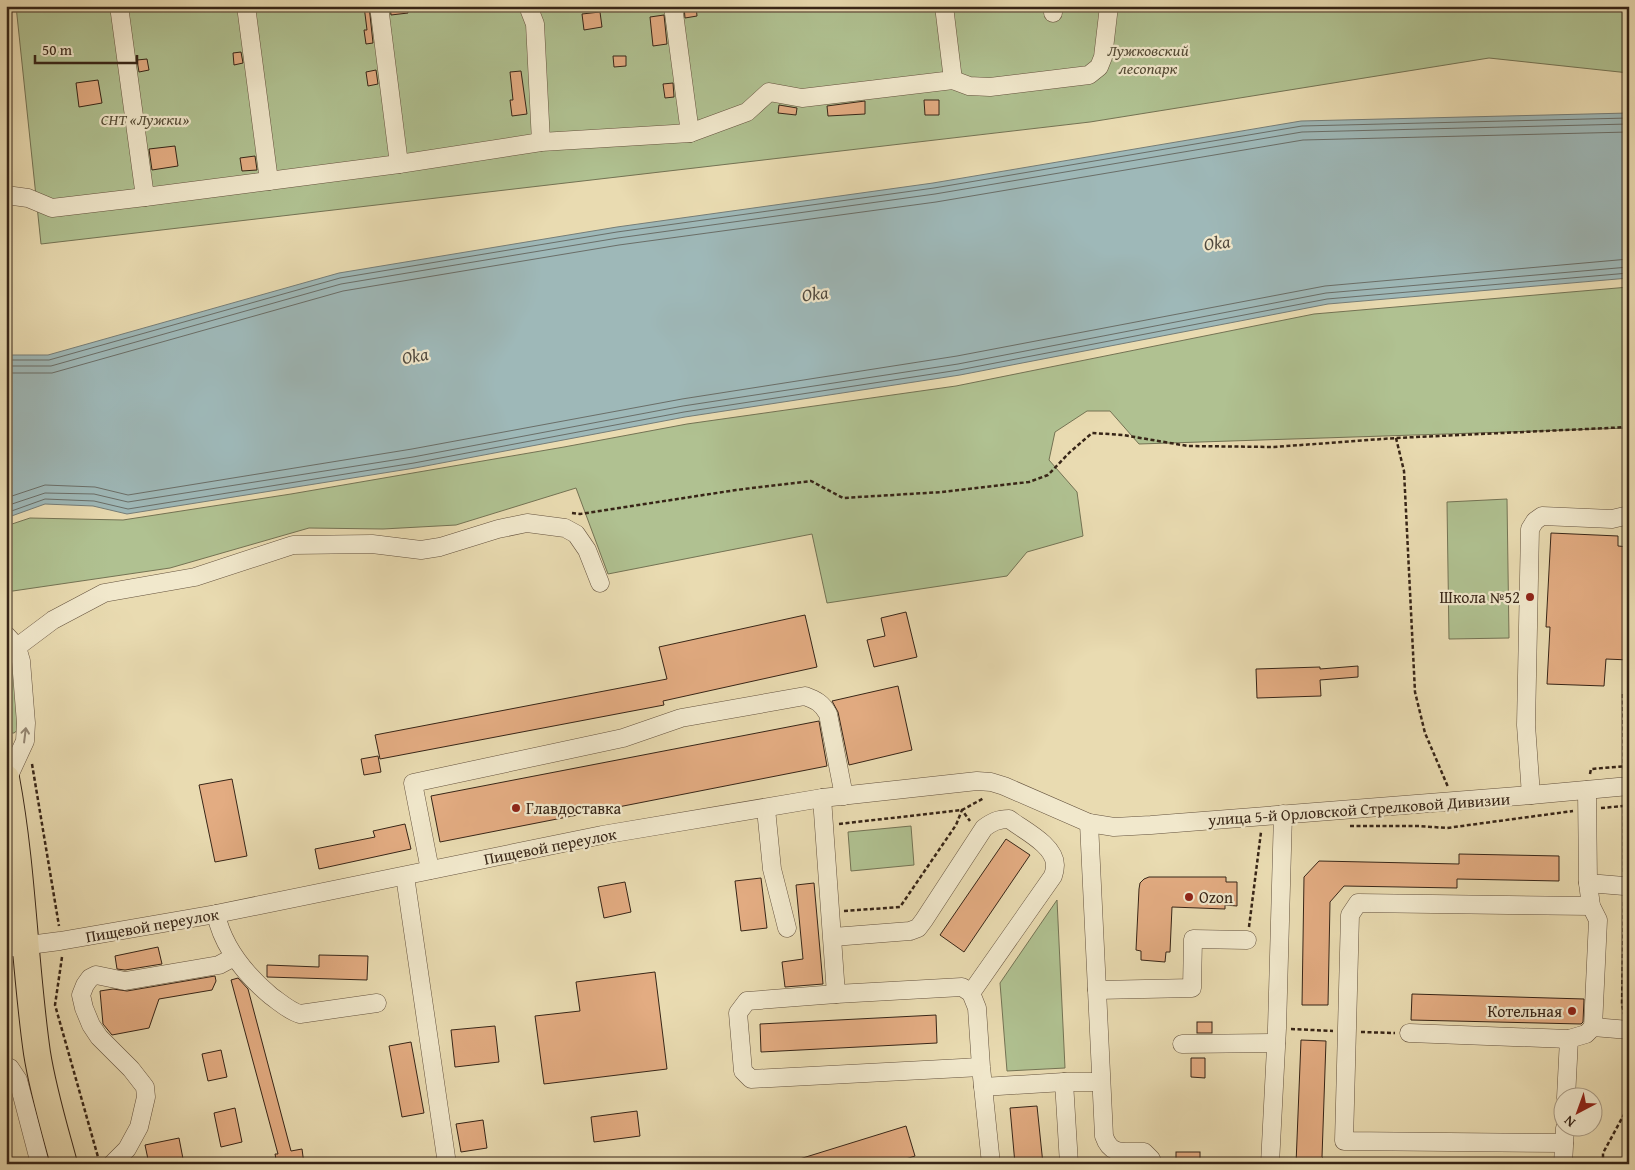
<svg xmlns="http://www.w3.org/2000/svg" width="1635" height="1170" font-family="'Gentium Book Plus',serif">
  <style>
    .green { fill: #b0c191; stroke: #747354 }
    .water { fill: #9eb8b8; stroke: #757d78 }
    .lines { fill: none; stroke-linecap: round; stroke-linejoin: round }
    .shore { stroke: #6a6e68; stroke-width: 1 }
    .building { fill: #e3ac82; stroke: #372517 }
    .minor-casing { stroke: #64523e; stroke-width: 19 }
    .highway-casing { stroke: #372517; stroke-width: 28 }
    .path { stroke: #372517; stroke-width: 2.5; stroke-dasharray: 4 2.5; stroke-linecap: butt }
    .minor { stroke: #f1e8cc; stroke-width: 18 }
    .highway { stroke: #e9dbb1; stroke-width: 26 }
    .oneway { stroke: #948672 }
    .poi-dot { fill: #8f2418; stroke: #f1e8cc; stroke-width: 2 }
    .labels { text-anchor: middle; stroke-width: 4.5; stroke-linejoin: round; paint-order: stroke }
    .park-label { font-size: 16px; font-style: italic; fill: #554c36; stroke: #f1e8cc }
    .poi-label { font-size: 16px; fill: #372517; stroke: #f1e8cc; text-anchor: end }
    .street-label { font-size: 16px; fill: #372517; stroke: #f1e8cc }
    .water-label { font-size: 18px; font-style: italic; fill: #514a3f; stroke: #f1e8cc }
  </style>
  <rect width="100%" height="100%" fill="#e9dbb1"/>
  <filter id="stains"><feTurbulence type="fractalNoise" baseFrequency=".004" numOctaves="4"/><feColorMatrix values="0 0 0 0 .2 0 0 0 0 .09 0 0 0 0 .02 0 0 0 .5 -.17"/></filter>
  <radialGradient id="worn" r=".72"><stop offset=".6" stop-color="#630" stop-opacity="0"/><stop offset="1" stop-color="#630" stop-opacity=".3"/></radialGradient>
  <g class="green">
    <path d="M16 6H1629V73L1489 58 1090 122 41 244Z"/>
    <path d="M1629 287V428L1139 444 1110 411H1087L1055 432 1049 460 1077 492 1083 536 1027 552 1007 576 827 603 812 534 608 574 576 488 456 525 383 529 309 528 170 568 6 592V526L30 518 123 520 291 494 564 447 687 424 956 386 1314 314Z"/>
    <path d="M1507 499 1509 638 1449 639 1447 502Z"/>
    <path d="M6 649 14 661 19 729 14 733H6Z"/>
    <path d="M911 826 914 865 851 871 848 832Z"/>
    <path d="M1057 900 1065 1068 1007 1071 1000 983Z"/>
  </g>
  <path class="water" d="M1629 113V278L1328 304 960 375 685 417 415 468 127 514 93 506 45 504 6 518V355H48L339 273 617 227 933 183 1301 121Z"/>
  <g class="lines">
    <g class="shore">
      <path d="M6 360H49L340 278 617 232 934 188 1302 126 1629 118"/>
      <path d="M6 366H51L341 284 618 238 935 194 1302 132 1629 124"/>
      <path d="M6 373H52L343 291 619 245 936 202 1303 140 1629 132"/>
      <path d="M6 498 45 485 95 487 128 495 412 449 682 399 957 356 1325 286 1629 259"/>
      <path d="M6 506 45 493 94 494 128 502 413 457 683 406 958 364 1326 293 1629 267"/>
      <path d="M6 513 45 499 94 501 128 509 414 463 684 412 959 370 1327 299 1629 273"/>
    </g>
  </g>
  <g class="building">
    <path d="M364 6H369L373 43 366 44 364 30H367Z"/>
    <path d="M390 6H407L408 13 391 15Z"/>
    <path d="M684 6H696L697 16 685 18Z"/>
    <path d="M600 12 602 27 584 30 582 14Z"/>
    <path d="M664 15 667 44 653 46 650 17Z"/>
    <path d="M241 52 243 63 234 65 233 53Z"/>
    <path d="M613 56H626V66L614 67Z"/>
    <path d="M147 59 149 70 139 72 137 60Z"/>
    <path d="M376 70 378 84 368 86 366 72Z"/>
    <path d="M521 71 527 114 512 116 510 100H513L510 72Z"/>
    <path d="M98 80 102 103 79 107 76 83Z"/>
    <path d="M673 83 674 97 665 98 663 84Z"/>
    <path d="M924 100H939V115H925Z"/>
    <path d="M865 101V114L828 116 827 106Z"/>
    <path d="M779 105 797 108 796 115 778 113Z"/>
    <path d="M175 146 178 166 152 170 149 149Z"/>
    <path d="M255 156 257 170 242 171 240 158Z"/>
    <path d="M1551 533 1618 536V546L1629 547V660L1606 659 1604 686 1547 684 1550 627H1546Z"/>
    <path d="M906 612 917 657 874 667 867 640 885 636 881 618Z"/>
    <path d="M805 615 817 667 663 701 664 705 380 759 375 735 667 679 659 647Z"/>
    <path d="M1358 666V677L1320 680 1321 696 1257 698 1256 669 1320 667V669Z"/>
    <path d="M898 686 912 750 849 765 838 712 832 701Z"/>
    <path d="M819 721 827 766 440 842 431 796Z"/>
    <path d="M378 756 381 772 364 775 361 759Z"/>
    <path d="M232 779 247 856 215 862 199 785Z"/>
    <path d="M405 824 411 849 319 869 315 849 375 837 373 831Z"/>
    <path d="M1006 839 1030 855 964 952 940 935Z"/>
    <path d="M1459 854 1559 856V881L1457 879V888L1344 886 1330 902 1328 1005H1302L1304 877 1319 861 1459 864Z"/>
    <path d="M1149 877H1226V882H1237V906L1225 905V909L1172 907 1170 952H1166L1165 962 1141 960V951L1136 950 1139 889 1140 883 1144 879Z"/>
    <path d="M761 878 767 928 741 931 735 881Z"/>
    <path d="M625 882 631 912 604 918 598 887Z"/>
    <path d="M814 883 823 984 785 987 782 962 803 959 796 885Z"/>
    <path d="M158 947 162 964 125 970 117 969 115 956Z"/>
    <path d="M319 955 368 956 367 980 267 977V965L319 967Z"/>
    <path d="M655 972 667 1069 544 1084 535 1016 580 1011 576 982Z"/>
    <path d="M215 976 216 981 212 990 159 999 149 1028 112 1035 103 1024 100 991 113 989 127 991Z"/>
    <path d="M238 978 248 989 291 1151 302 1149 304 1164H277L275 1154H278L231 980Z"/>
    <path d="M1412 994 1584 999 1583 1022 1581 1024 1411 1020Z"/>
    <path d="M936 1015 937 1043 761 1052 760 1024Z"/>
    <rect x="1197" y="1022" width="15" height="11"/>
    <path d="M495 1026 499 1062 455 1067 451 1030Z"/>
    <path d="M1301 1040 1326 1041 1322 1157 1328 1164H1296Z"/>
    <path d="M411 1042 424 1113 402 1117 389 1046Z"/>
    <path d="M221 1050 227 1077 208 1081 202 1054Z"/>
    <path d="M1191 1058H1205V1078L1191 1077Z"/>
    <path d="M1037 1106 1043 1164H1015L1010 1108Z"/>
    <path d="M235 1108 242 1142 221 1147 214 1113Z"/>
    <path d="M637 1111 640 1136 594 1142 591 1117Z"/>
    <path d="M483 1120 487 1148 461 1152 456 1124Z"/>
    <path d="M906 1126 915 1156 890 1164H794L793 1161Z"/>
    <path d="M179 1138 184 1164H149L145 1145Z"/>
    <rect x="1176" y="1152" width="24" height="12"/>
  </g>
  <g class="lines">
    <defs>
      <g id="minor">
        <path d="M119 6 145 197 399 164 541 142 690 133 747 112 769 92 802 98 953 80 944 6"/>
        <path d="M246 6 269 181"/>
        <path d="M379 6 399 164"/>
        <path d="M528 6 535 24 541 142"/>
        <path d="M673 6 690 133"/>
        <path d="M1053 6V13"/>
        <path d="M953 80 969 86 990 87 1089 75 1099 67 1103 57 1109 6"/>
        <path d="M6 195 28 198 52 208 145 197"/>
        <path d="M6 635 17 647 21 661 26 723 25 741 7 780"/>
        <path d="M17 647 53 620 104 593 195 577 293 545 372 544 421 550 440 547 498 529 527 523 565 528 576 534 587 550 600 583"/>
        <path d="M1531 795 1526 725 1530 529 1535 521 1542 516 1612 519 1629 515"/>
        <path d="M822 798 836 994"/>
        <path d="M766 809 772 869 787 928"/>
        <path d="M1089 823 1104 1136C1111 1157 1125 1151 1144 1152L1151 1159 1153 1164"/>
        <path d="M430 870 413 783 623 738 681 718 805 696C816 700 822 703 828 714L844 796"/>
        <path d="M405 876 447 1164"/>
        <path d="M1588 883 1624 886 1629 888"/>
        <path d="M216 914C223 948 245 974 271 996 281 1003 289 1011 300 1014L377 1003"/>
        <path d="M833 937 910 931 918 928 924 920 984 828C992 822 998 819 1009 819 1023 830 1055 845 1055 865 1055 868 1054 873 1053 876L971 993"/>
        <path d="M6 948 60 941 216 914 602 835 822 798 977 781 991 782 1004 786 1089 823 1114 827 1151 825 1531 795 1629 786"/>
        <path d="M1097 990 1192 988 1193 939 1247 940"/>
        <path d="M1593 1027 1629 1030"/>
        <path d="M1409 1033 1569 1039"/>
        <path d="M1182 1044 1276 1043"/>
        <path d="M6 1066 10 1068 18 1080 40 1164"/>
        <path d="M981 1067 751 1079 743 1071 738 1013 747 1001 836 994 962 987 971 993 977 1008 981 1067 991 1164"/>
        <path d="M983 1087 1064 1082"/>
        <path d="M1566 1098 1569 1039 1586 1034 1593 1027 1598 920 1591 906 1588 883 1587 790"/>
        <path d="M1564 1143 1344 1141 1350 915 1358 903 1591 906"/>
        <path d="M112 1164 127 1149 139 1127 146 1097 145 1087 131 1069 99 1037 91 1025 84 1008 81 995 85 985 90 978 96 975 125 981 219 965 234 957"/>
        <path d="M1069 1164 1064 1082H1100"/>
        <path d="M1270 1164 1277 1028 1283 814"/>
        <path d="M1563 1164 1565 1128"/>
      </g>
      <path id="highway" d="M6 778C23 869 24 962 37 1053 43 1091 54 1127 64 1164"/>
    </defs>
    <use href="#minor" class="minor-casing"/>
    <use href="#highway" class="highway-casing"/>
    <g class="path">
      <path d="M1396 438 1404 471 1415 692 1425 733 1448 787"/>
      <path d="M572 513 580 514 736 490 811 481 843 498 942 492 1029 482 1048 475 1070 452 1092 433 1123 435 1188 446 1274 447 1396 438 1629 427"/>
      <path d="M1623 694 1624 772"/>
      <path d="M32 764 59 926"/>
      <path d="M1590 774 1591 769 1629 766"/>
      <path d="M1601 808 1624 806"/>
      <path d="M839 824 962 810 984 798"/>
      <path d="M1350 826H1419L1447 828 1573 811"/>
      <path d="M1624 872V805"/>
      <path d="M1624 902 1622 1004 1624 1014"/>
      <path d="M844 911 900 907 956 825 962 810 970 821"/>
      <path d="M1249 927 1261 832"/>
      <path d="M62 957 55 1005 98 1157"/>
      <path d="M6 992 11 1008"/>
      <path d="M1291 1029 1333 1031"/>
      <path d="M1361 1032 1395 1033"/>
      <path d="M1603 1164V1153L1627 1109 1628 1044"/>
    </g>
    <use href="#minor" class="minor"/>
    <use href="#highway" class="highway"/>
  </g>
  <defs><path id="oneway-shaft" d="M-6 0H5M1.5-3L5.5 0L1.5 3" fill="none" stroke-width="1.6" stroke-linecap="round" stroke-linejoin="round" transform="scale(1.25)"/></defs>
  <use class="oneway" href="#oneway-shaft" transform="translate(25 735) rotate(-83)"/>
  <g class="poi-dot">
    <circle cx="1530" cy="597" r="5"/>
    <circle cx="516" cy="808" r="5"/>
    <circle cx="1189" cy="897" r="5"/>
    <circle cx="1572" cy="1011" r="5"/>
  </g>
  <g class="labels">
    <g class="park-label">
      <text x="1148" y="56">Лужковский<tspan x="1148" dy="18">лесопарк</tspan></text>
      <text x="145" y="125">СНТ «Лужки»</text>
    </g>
    <g class="poi-label">
      <text x="1520" y="603">Школа №52</text>
      <text x="526" y="814" text-anchor="start">Главдоставка</text>
      <text x="1199" y="903" text-anchor="start">Ozon</text>
      <text x="1562" y="1017">Котельная</text>
    </g>
    <g class="street-label">
      <text transform="translate(1359 809) rotate(-4)" y="6">улица 5-й Орловской Стрелковой Дивизии</text>
      <text transform="translate(550 846) rotate(-11)" y="6">Пищевой переулок</text>
      <text transform="translate(152 925) rotate(-10)" y="6">Пищевой переулок</text>
    </g>
    <g class="water-label">
      <text transform="translate(1217 243) rotate(-7)" y="6">Oka</text>
      <text transform="translate(815 294) rotate(-7)" y="6">Oka</text>
      <text transform="translate(415 356) rotate(-10)" y="6">Oka</text>
    </g>
  </g>
  <rect width="1635" height="1170" fill="none" stroke="#e9dbb1" stroke-width="25"/>
  <rect x="8" y="8" width="1620" height="1155" fill="none" stroke="#372517" stroke-width="2.5"/>
  <rect x="12" y="12" width="1610" height="1145" fill="none" stroke="#372517"/>
  <g transform="translate(1578 1112) rotate(221)"><circle r="24" fill="#f1e8cc" stroke="#a79a84"/>
  <path d="M0-4L9 19L0 12L-9 19Z" fill="#8f2418"/>
  <text y="-8" font-size="14" font-weight="bold" text-anchor="middle" fill="#372517">N</text>
  </g>
  <path d="M35 55v8h102v-8" fill="none" stroke="#372517" stroke-width="2.5"/>
  <text x="42" y="55" font-size="15" fill="#372517" stroke="#f1e8cc" stroke-width="4" paint-order="stroke">50 m</text>
  <rect width="100%" height="100%" filter="url(#stains)"/>
  <rect width="100%" height="100%" fill="url(#worn)"/>
</svg>
